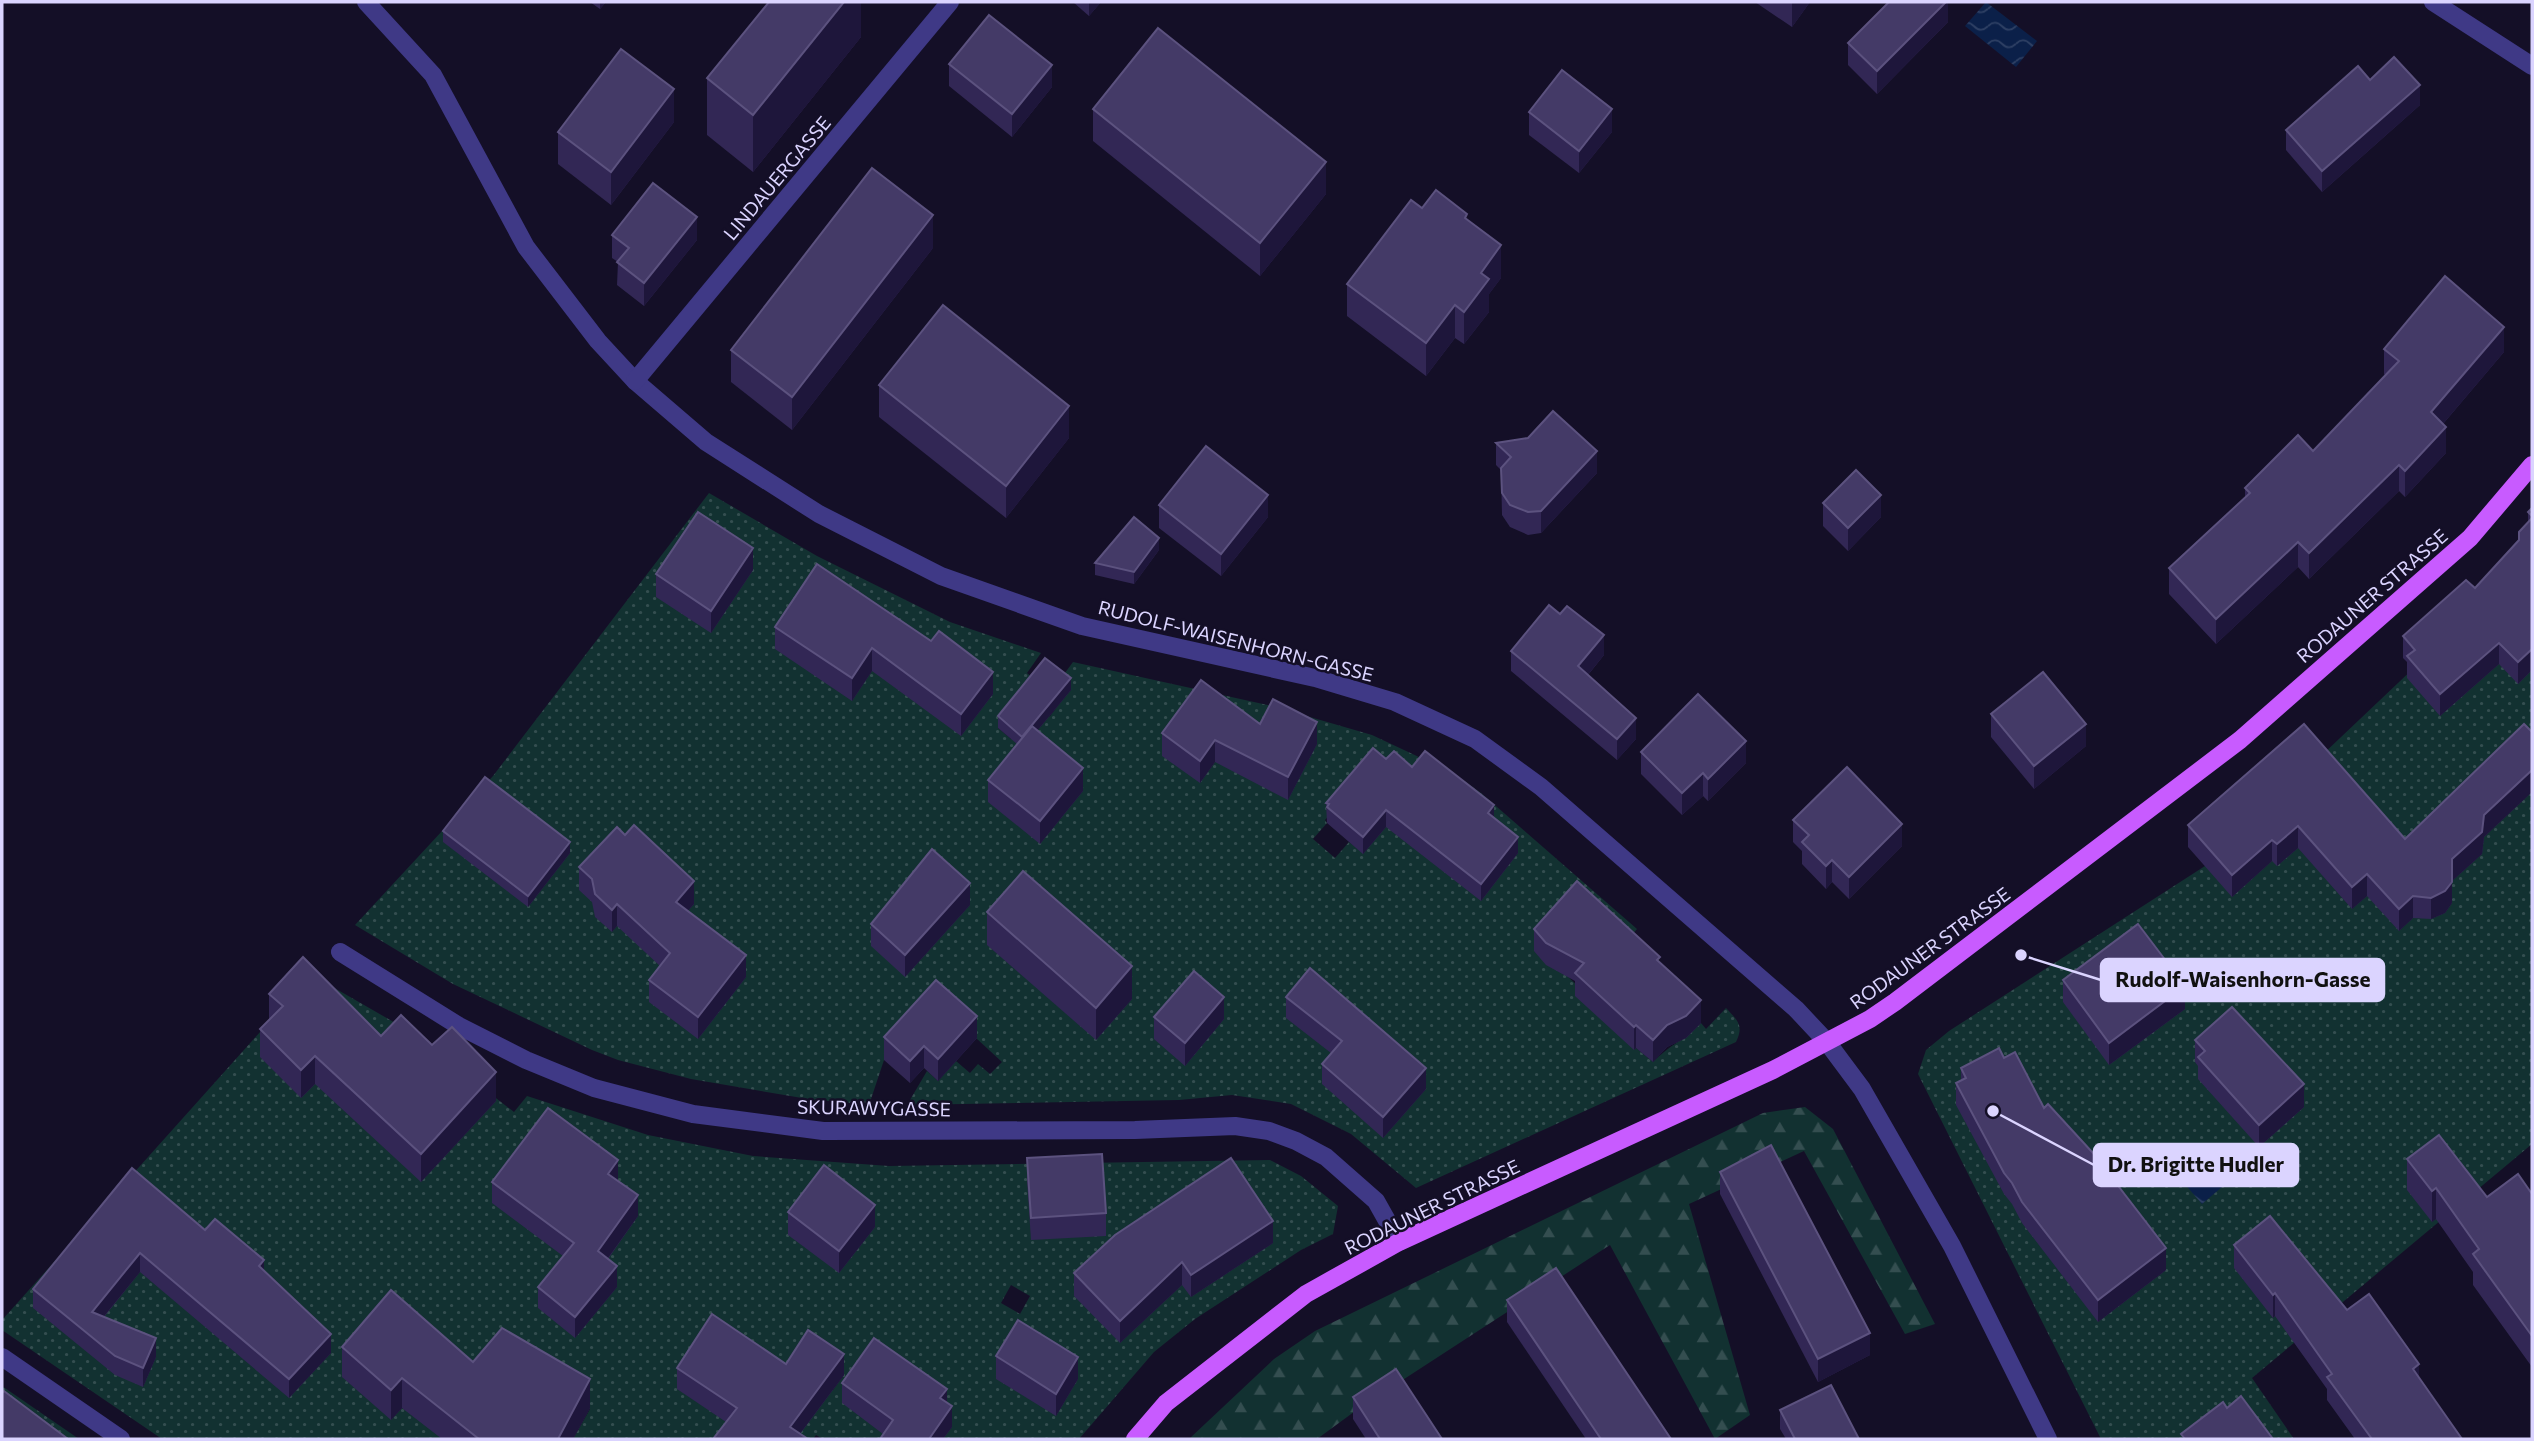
<svg xmlns="http://www.w3.org/2000/svg" width="2534" height="1441" font-family="Commissioner,sans-serif">
  <style>
    .grass { fill: url(#grass-dots); fill-rule: evenodd }
    .forest { fill: url(#forest-firs) }
    .water { fill: url(#water-waves) }
    .lines { fill: none; stroke-linecap: round; stroke-linejoin: round }
    .minor { stroke: #3f3986; stroke-width: 18 }
    .major { stroke: #c85bff; stroke-width: 18 }
    .wall { fill: #322755 }
    .shaded-wall { fill: #1e163b }
    .building { fill: #443a67; stroke: #5c527f; stroke-width: 2 }
    .labels { text-anchor: middle; stroke-width: 5; stroke-linejoin: round; paint-order: stroke }
    .street-label { font-size: 19px; fill: #dbd4ff; stroke: #140f27 }
    .leader { fill: none; stroke: #dbd4ff; stroke-width: 2.5 }
    .callout-dot { fill: #dbd4ff; stroke: #140f27; stroke-width: 2.5 }
    .callout { fill: #dbd4ff; stroke: #dbd4ff; stroke-width: 2.5 }
    .callout-label { font-size: 21px; text-anchor: middle; font-weight: bold; fill: #111 }
  </style>
  <defs>
    <pattern id="grass-dots" width="8" height="8" patternUnits="userSpaceOnUse" patternTransform="scale(1.75)"><rect width="8" height="8" fill="#123131"/><path d="M2 2h.1M6 6h.1" fill="none" stroke="#344e50" stroke-width="1.8" stroke-linecap="round"/></pattern>
    <pattern id="forest-firs" width="22" height="20" patternUnits="userSpaceOnUse" patternTransform="scale(1.75)"><rect width="22" height="20" fill="#123131"/><path d="M5 1l3.5 6h-7zM16 11l3.5 6h-7z" fill="#344e50"/></pattern>
    <pattern id="water-waves" width="16" height="10" patternUnits="userSpaceOnUse" patternTransform="scale(1.75)"><rect width="16" height="10" fill="#0b2049"/><path d="M0 5q4-4 8 0t8 0" fill="none" stroke="#2e4064"/></pattern>
  </defs>
  <rect width="100%" height="100%" fill="#140f27"/>
  <g class="grass">
    <path d="M709 493 817 556 950 622 1041 653 1027 673 1036 681 998 728 1011 739 1050 716 1070 690 1059 681 1073 662 1272 706 1372 735 1453 773 1481 793 1637 929 1620 949 1564 973 1581 989 1634 1049 1636 1048 1653 1062C1668 1046 1686 1039 1701 1023L1706 1029 1726 1008C1738 1021 1744 1025 1736 1042L1416 1188 1351 1134 1291 1104 1232 1095 1179 1100 907 1105 927 1071 938 1081 956 1061 970 1073 978 1064 990 1074 1002 1062 937 1002 884 1060 869 1105 808 1099 691 1079 618 1060 592 1050 453 984 355 925 493 776ZM1373 765 1363 853 1349 842 1335 858 1313 839 1327 823 1325 820Z"/>
    <path d="M2532 546V1144L2252 1378 2294 1439H2101L1918 1074 1926 1050 1949 1031 2205 866 2475 610Z"/>
    <path d="M331 986 411 1032 514 1112 527 1096 648 1135 753 1156 889 1166 1270 1160 1301 1176 1338 1206 1333 1234 1301 1250 1195 1319 1154 1352 1079 1439H823L816 1435 813 1439H573L590 1409 442 1439H162L2 1330V1320L269 1022ZM1011 1285 1030 1296 1020 1314 1001 1303ZM798 1367 844 1375 833 1390Z"/>
    <path d="M2 1386 79 1439H41L2 1413Z"/>
  </g>
  <path class="forest" d="M1805 1107 1833 1129 1935 1324 1905 1334 1804 1151 1689 1204 1750 1415 1715 1439 1610 1245 1358 1409 1317 1439H1189L1274 1359 1315 1331 1763 1113Z"/>
  <g class="water">
    <path d="M1986 2 2037 41 2016 67 1965 26Z"/>
    <path d="M2184 1143 2222 1187 2202 1204 2164 1160Z"/>
  </g>
  <g class="lines">
    <g class="minor">
      <path d="M366 2 433 75 526 247 598 341 635 381 706 442 819 514 941 576 1082 626 1315 678 1395 702 1475 739 1541 787 1796 1009 1827 1042 1862 1089 1952 1246 2048 1439"/>
      <path d="M2433 2 2532 66"/>
      <path d="M635 381 950 2"/>
      <path d="M340 952 459 1026 526 1060 594 1088 693 1114 823 1131 1135 1130 1235 1126 1269 1131 1296 1141 1326 1157 1376 1201 1399 1242"/>
      <path d="M2 1357 121 1439"/>
    </g>
    <path class="major" d="M1135 1439 1166 1403 1306 1294 1399 1242 1773 1070 1870 1019 1895 1002 2240 740 2470 538 2532 465"/>
  </g>
  <g class="wall">
    <path d="M590 2H606L600 9Z"/>
    <path d="M861 2V37L753 172 707 135V78Z"/>
    <path d="M1073 2H1101L1089 16Z"/>
    <path d="M1755 2H1810L1792 27Z"/>
    <path d="M1948 2V22L1877 94 1848 65V43Z"/>
    <path d="M949 64 1052 87 1012 137 949 86Z"/>
    <path d="M2370 80 2420 105 2322 192 2286 150V130Z"/>
    <path d="M1093 109 1326 194 1260 276 1093 141Z"/>
    <path d="M1529 112 1612 132 1579 173 1529 135Z"/>
    <path d="M674 122 611 205 558 164V132Z"/>
    <path d="M1422 208 1467 220 1501 278 1489 294V312L1464 344 1455 338 1426 376 1347 316V284Z"/>
    <path d="M612 235 697 240 644 306 617 285 618 262 612 258Z"/>
    <path d="M933 248 792 430 731 382V350Z"/>
    <path d="M2384 349 2504 352 2443 424 2446 453 2405 497 2399 491 2309 579 2298 567 2216 644 2169 594V568L2245 498V488L2313 451 2385 375 2384 374Z"/>
    <path d="M879 385 1069 438 1006 518 879 417Z"/>
    <path d="M1496 443 1597 473 1541 533 1528 535 1510 527 1502 515 1501 470 1496 465Z"/>
    <path d="M1823 503 1881 517 1848 551 1823 526Z"/>
    <path d="M1159 505 1268 517 1221 576 1159 528Z"/>
    <path d="M2532 508V670L2518 684 2499 664 2440 716 2407 678V662L2403 658V636L2475 588 2519 541 2528 522V512Z"/>
    <path d="M1159 550 1134 584 1095 575V563Z"/>
    <path d="M817 564 993 694 961 736 872 671 852 701 775 649V627Z"/>
    <path d="M753 570 711 633 656 597V574Z"/>
    <path d="M1511 651 1604 655 1588 675 1636 739 1617 760 1511 671Z"/>
    <path d="M1071 690 1037 731 1083 791 1040 844 988 802V780L1017 744 998 728V716Z"/>
    <path d="M1991 714 2086 746 2034 789 1991 737Z"/>
    <path d="M1260 724 1317 744 1288 800 1215 762 1200 783 1162 756V733Z"/>
    <path d="M2304 724 2405 839 2532 732V792L2484 837 2482 854 2452 881V903L2445 913 2431 919 2413 918 2399 931 2367 896 2352 909 2298 848 2277 866 2272 861 2232 897 2188 847V825Z"/>
    <path d="M1641 752 1746 763 1708 801 1703 796 1682 815 1641 774Z"/>
    <path d="M1386 759 1412 767 1518 853 1481 901 1386 827 1363 854 1327 823 1326 803Z"/>
    <path d="M1793 820 1902 846 1849 899 1832 882 1826 889 1802 864V851L1793 842Z"/>
    <path d="M443 831 570 853 528 907 443 842Z"/>
    <path d="M579 867 694 904 688 911 746 977 698 1039 649 1002V980L660 966 617 926 612 932 595 917 592 902 579 890Z"/>
    <path d="M970 905 905 977 871 946V924Z"/>
    <path d="M987 912 1132 999 1096 1040 987 945Z"/>
    <path d="M1534 929 1660 963 1701 1023 1686 1038 1667 1047 1653 1062 1636 1048 1634 1050 1575 996V981L1546 965 1534 951Z"/>
    <path d="M2063 980 2185 1009 2109 1065 2063 1002Z"/>
    <path d="M269 994 381 1036 432 1045 496 1101 421 1182 315 1084 301 1098 260 1057V1029L269 1020Z"/>
    <path d="M1286 997 1426 1089 1383 1138 1322 1084V1064L1331 1053 1286 1018Z"/>
    <path d="M1154 1017 1224 1019 1185 1066 1154 1039Z"/>
    <path d="M884 1037 977 1038 938 1081 924 1068 910 1083 884 1060Z"/>
    <path d="M2195 1040 2304 1107 2259 1147 2198 1079V1066L2195 1062Z"/>
    <path d="M2004 1058 2044 1108 2166 1270 2098 1322 2022 1223 2012 1204 2004 1194 1956 1105V1083L1961 1081V1068Z"/>
    <path d="M1027 1158 1106 1213V1236L1031 1240 1027 1180Z"/>
    <path d="M2407 1159 2487 1197 2532 1194V1367L2473 1285V1272L2436 1219 2432 1222 2407 1190Z"/>
    <path d="M1720 1172 1870 1355 1818 1382 1720 1194Z"/>
    <path d="M618 1181 638 1216 608 1259 617 1287 575 1338 538 1308V1287L563 1256 492 1203V1182Z"/>
    <path d="M788 1212 875 1227 839 1273 788 1235Z"/>
    <path d="M205 1230 264 1271 331 1353 289 1398 140 1272 104 1317 156 1357 143 1387 115 1375 33 1308V1289Z"/>
    <path d="M1273 1243 1191 1297 1182 1285 1120 1343 1074 1296V1273Z"/>
    <path d="M2234 1245 2347 1310 2419 1378 2462 1439H2355L2327 1400V1389L2275 1316 2273 1318 2234 1268Z"/>
    <path d="M1507 1300 1671 1439H1586L1507 1322Z"/>
    <path d="M342 1347 473 1362 590 1408 573 1439H442L402 1408 391 1420 342 1377Z"/>
    <path d="M996 1356 1078 1379 1056 1416 996 1379Z"/>
    <path d="M786 1364 844 1375 800 1434 726 1422 677 1389V1368Z"/>
    <path d="M842 1383 947 1403 952 1427 943 1439H880L883 1434 842 1403Z"/>
    <path d="M1353 1397 1442 1439H1366L1353 1419Z"/>
    <path d="M1780 1410 1859 1439H1786L1780 1429Z"/>
  </g>
  <g class="shaded-wall">
    <path d="M600 2H606L600 9Z"/>
    <path d="M844 2H861V37L753 172V115Z"/>
    <path d="M1089 2H1101L1089 16Z"/>
    <path d="M1792 2H1810L1792 27Z"/>
    <path d="M1946 2H1948V22L1877 94V71Z"/>
    <path d="M1052 65V87L1012 137V114Z"/>
    <path d="M2420 85V105L2322 192V171Z"/>
    <path d="M674 89V122L611 205V172Z"/>
    <path d="M1612 109V132L1579 173V151Z"/>
    <path d="M1326 162V194L1260 276V243Z"/>
    <path d="M933 215V248L792 430V397Z"/>
    <path d="M697 217V240L644 306V283Z"/>
    <path d="M1501 245V278L1489 294V312L1464 344V312L1481 273Z"/>
    <path d="M1455 305V338L1426 376V343Z"/>
    <path d="M2504 327V352L2431 438V412Z"/>
    <path d="M1069 406V438L1006 518V486Z"/>
    <path d="M2446 427V453L2405 497V471Z"/>
    <path d="M1597 451V473L1541 533V511Z"/>
    <path d="M2399 465V491L2309 579V553Z"/>
    <path d="M1268 495V517L1221 576V554Z"/>
    <path d="M1881 495V517L1848 551V528Z"/>
    <path d="M1159 538V550L1134 584V572Z"/>
    <path d="M2298 542V567L2216 644V619Z"/>
    <path d="M753 548V570L711 633V611Z"/>
    <path d="M1604 635V655L1578 687V666Z"/>
    <path d="M2499 643V664L2440 716V694Z"/>
    <path d="M872 648V671L852 701V678Z"/>
    <path d="M2532 649V670L2518 684V662Z"/>
    <path d="M993 672V694L961 736V714Z"/>
    <path d="M1071 678V690L1022 749V737Z"/>
    <path d="M1636 718V739L1617 760V739Z"/>
    <path d="M1317 722V744L1288 800V777Z"/>
    <path d="M2086 724V746L2034 789V766Z"/>
    <path d="M1215 740V762L1200 783V761Z"/>
    <path d="M1746 741V763L1708 801V779Z"/>
    <path d="M1083 768V791L1040 844V821Z"/>
    <path d="M2532 770V792L2484 837 2482 854 2452 881V859L2484 815Z"/>
    <path d="M1703 773V796L1682 815V793Z"/>
    <path d="M1494 805V822L1488 813Z"/>
    <path d="M1386 810V827L1363 854V837Z"/>
    <path d="M1902 824V846L1849 899V877Z"/>
    <path d="M2298 826V848L2277 866V844Z"/>
    <path d="M1518 837V853L1481 901V884Z"/>
    <path d="M2272 840V861L2232 897V875Z"/>
    <path d="M570 842V853L528 907V896Z"/>
    <path d="M1832 860V882L1826 889V866Z"/>
    <path d="M2367 874V896L2352 909V887Z"/>
    <path d="M694 881V904L676 924V902Z"/>
    <path d="M2452 882V903L2445 913 2431 919V898Z"/>
    <path d="M970 883V905L905 977V955Z"/>
    <path d="M2413 896V918L2399 931V909Z"/>
    <path d="M617 904V926L612 932V910Z"/>
    <path d="M746 955V977L698 1039V1017Z"/>
    <path d="M1132 966V999L1096 1040V1008Z"/>
    <path d="M2185 986V1009L2109 1065V1043Z"/>
    <path d="M1224 997V1019L1185 1066V1043Z"/>
    <path d="M1701 1000V1023L1686 1038 1667 1047 1653 1062V1040L1667 1025Z"/>
    <path d="M977 1016V1038L938 1081V1059Z"/>
    <path d="M1636 1025V1048L1634 1050V1027Z"/>
    <path d="M924 1046V1068L910 1083V1061Z"/>
    <path d="M315 1056V1084L301 1098V1070Z"/>
    <path d="M1426 1068V1089L1383 1138V1117Z"/>
    <path d="M496 1072V1101L421 1182V1154Z"/>
    <path d="M2304 1084V1107L2259 1147V1125Z"/>
    <path d="M618 1160V1181L608 1174Z"/>
    <path d="M2436 1188V1219L2432 1222V1191Z"/>
    <path d="M638 1195V1216L598 1272V1251Z"/>
    <path d="M875 1205V1227L839 1273V1251Z"/>
    <path d="M1273 1221V1243L1191 1297V1275Z"/>
    <path d="M2166 1248V1270L2098 1322V1300Z"/>
    <path d="M140 1253V1272L92 1331V1312Z"/>
    <path d="M264 1260V1279L259 1266Z"/>
    <path d="M1182 1262V1285L1120 1343V1321Z"/>
    <path d="M617 1266V1287L575 1338V1317Z"/>
    <path d="M2275 1293V1316L2273 1318V1295Z"/>
    <path d="M1870 1333V1355L1818 1382V1359Z"/>
    <path d="M331 1334V1353L289 1398V1379Z"/>
    <path d="M156 1338V1357L143 1387V1368Z"/>
    <path d="M844 1354V1375L796 1439 790 1427Z"/>
    <path d="M1078 1357V1379L1056 1416V1394Z"/>
    <path d="M2419 1364V1387L2413 1369Z"/>
    <path d="M402 1378V1408L391 1420V1390Z"/>
    <path d="M590 1379V1408L573 1439H558Z"/>
    <path d="M947 1389V1410L940 1398Z"/>
    <path d="M952 1406V1427L943 1439H929Z"/>
  </g>
  <g class="building">
    <path d="M769 2H844L753 115 707 78Z"/>
    <path d="M1889 2H1946L1877 71 1848 43Z"/>
    <path d="M989 15 1052 65 1012 114 949 64Z"/>
    <path d="M1158 28 1326 162 1260 243 1093 109Z"/>
    <path d="M621 49 674 89 611 172 558 132Z"/>
    <path d="M2394 57 2420 85 2322 171 2286 130 2358 66 2370 80Z"/>
    <path d="M1562 70 1612 109 1579 151 1529 112Z"/>
    <path d="M872 168 933 215 792 397 731 350Z"/>
    <path d="M653 183 697 217 644 283 617 262 629 248 612 235Z"/>
    <path d="M1436 190 1467 214 1465 218 1501 245 1481 273 1489 279 1464 312 1455 305 1426 343 1347 284 1411 200 1422 208Z"/>
    <path d="M2445 276 2504 327 2431 412 2446 427 2405 471 2399 465 2309 553 2298 542 2216 619 2169 568 2250 493 2245 488 2298 435 2313 451 2399 361 2384 349Z"/>
    <path d="M943 305 1069 406 1006 486 879 385Z"/>
    <path d="M1553 411 1597 451 1541 511 1528 512 1510 505 1502 493 1501 468 1511 457 1496 443 1528 438Z"/>
    <path d="M1206 446 1268 495 1221 554 1159 505Z"/>
    <path d="M1856 470 1881 495 1848 528 1823 503Z"/>
    <path d="M2532 508V516L2528 512Z"/>
    <path d="M698 512 753 548 711 611 656 574Z"/>
    <path d="M1134 517 1159 538 1134 572 1095 563Z"/>
    <path d="M2532 518V649L2518 662 2499 643 2440 694 2407 656 2415 650 2403 636 2466 580 2475 588 2519 540V532Z"/>
    <path d="M817 564 931 641 939 631 993 672 961 714 872 648 852 678 775 627Z"/>
    <path d="M1549 605 1560 614 1567 606 1604 635 1578 666 1636 718 1617 739 1511 651Z"/>
    <path d="M1045 658 1071 678 1022 737 998 716Z"/>
    <path d="M2043 672 2086 724 2034 766 1991 714Z"/>
    <path d="M1201 680 1260 724 1273 699 1317 722 1288 777 1215 740 1200 761 1162 733Z"/>
    <path d="M1698 694 1746 741 1708 779 1703 773 1682 793 1641 752Z"/>
    <path d="M2304 724 2405 839 2524 724 2532 732V770L2484 815 2482 832 2452 859V882L2445 891 2431 898 2413 896 2399 909 2367 874 2352 887 2298 826 2277 844 2272 840 2232 875 2188 825Z"/>
    <path d="M1032 726 1083 768 1040 821 988 780Z"/>
    <path d="M1373 748 1386 759 1394 751 1412 767 1425 751 1494 805 1488 813 1518 837 1481 884 1386 810 1363 837 1327 807 1329 804 1326 803Z"/>
    <path d="M1847 767 1902 824 1849 877 1832 860 1826 866 1802 842 1809 835 1793 820Z"/>
    <path d="M485 777 570 842 528 896 443 831Z"/>
    <path d="M634 825 694 881 676 902 746 955 698 1017 649 980 670 953 617 904 612 910 595 894 592 879 579 867 617 827 625 835Z"/>
    <path d="M932 849 970 883 905 955 871 924Z"/>
    <path d="M1023 871 1132 966 1096 1008 987 912Z"/>
    <path d="M1577 881 1660 957 1657 960 1701 1000 1686 1016 1667 1025 1653 1040 1636 1025 1634 1027 1575 973 1584 963 1546 943 1534 929Z"/>
    <path d="M2138 924 2185 986 2109 1043 2063 980Z"/>
    <path d="M303 957 381 1036 401 1015 432 1045 452 1027 496 1072 421 1154 315 1056 301 1070 260 1029 283 1006 269 994Z"/>
    <path d="M1310 968 1426 1068 1383 1117 1322 1064 1342 1041 1286 997Z"/>
    <path d="M1194 971 1224 997 1185 1043 1154 1017Z"/>
    <path d="M936 980 977 1016 938 1059 924 1046 910 1061 884 1037Z"/>
    <path d="M2232 1007 2304 1084 2259 1125 2198 1057 2205 1051 2195 1040Z"/>
    <path d="M1999 1048 2004 1058 2015 1052 2044 1108 2048 1104 2092 1152 2166 1248 2098 1300 2022 1202 2012 1183 2004 1173 1956 1083 1966 1078 1961 1068Z"/>
    <path d="M548 1108 618 1160 608 1174 638 1195 598 1251 617 1266 575 1317 538 1287 574 1243 492 1182Z"/>
    <path d="M2439 1135 2487 1197 2518 1174 2532 1194V1336L2473 1254 2479 1249 2436 1188 2432 1191 2407 1159Z"/>
    <path d="M1771 1145 1870 1333 1818 1359 1720 1172Z"/>
    <path d="M1102 1154 1106 1213 1031 1218 1027 1158Z"/>
    <path d="M1231 1158 1273 1221 1191 1275 1182 1262 1120 1321 1074 1273 1115 1235Z"/>
    <path d="M824 1165 875 1205 839 1251 788 1212Z"/>
    <path d="M132 1168 205 1230 215 1219 264 1260 259 1266 331 1334 289 1379 140 1253 92 1312 156 1338 143 1368 115 1356 33 1289Z"/>
    <path d="M2270 1216 2347 1310 2369 1294 2419 1364 2413 1369 2462 1439H2372L2327 1377 2332 1374 2275 1293 2273 1295 2234 1245Z"/>
    <path d="M1556 1268 1671 1439H1601L1507 1300Z"/>
    <path d="M391 1290 473 1362 502 1328 590 1379 558 1439H479L402 1378 391 1390 342 1347Z"/>
    <path d="M712 1314 786 1364 808 1330 844 1354 790 1427 808 1439H713L737 1408 677 1368Z"/>
    <path d="M1018 1320 1078 1357 1056 1394 996 1356Z"/>
    <path d="M874 1338 947 1389 940 1398 952 1406 929 1439H880L893 1420 842 1383Z"/>
    <path d="M1396 1369 1442 1439H1380L1353 1397Z"/>
    <path d="M1831 1385 1859 1439H1795L1780 1410Z"/>
    <path d="M4 1391 68 1439H2V1393Z"/>
    <path d="M2241 1396 2273 1439H2185L2181 1434 2223 1402 2227 1408Z"/>
  </g>
  <g class="labels">
    <g class="street-label">
      <text transform="translate(777 178) rotate(-50)" y="7">LINDAUERGASSE</text>
      <text transform="translate(2372 596) rotate(-41)" y="7">RODAUNER STRASSE</text>
      <text transform="translate(1236 641) rotate(14)" y="7">RUDOLF-WAISENHORN-GASSE</text>
      <text transform="translate(1930 948) rotate(-36)" y="7">RODAUNER STRASSE</text>
      <text transform="translate(874 1108) rotate(1)" y="7">SKURAWYGASSE</text>
      <text transform="translate(1432 1207) rotate(-26)" y="7">RODAUNER STRASSE</text>
    </g>
  </g>
  <path class="leader" d="M2021 955L2101 980M1993 1111L2094 1165"/>
  <g class="callout-dot">
    <circle cx="2021" cy="955" r="7"/>
    <circle cx="1993" cy="1111" r="7"/>
  </g>
  <g class="callout">
    <rect x="2101" y="959" width="283" height="42" rx="7"/>
    <rect x="2094" y="1144" width="204" height="42" rx="7"/>
  </g>
  <g class="callout-label">
    <text x="2243" y="987">Rudolf-Waisenhorn-Gasse</text>
    <text x="2196" y="1172">Dr. Brigitte Hudler</text>
  </g>
  <rect width="2534" height="1441" fill="none" stroke="#dbd4ff" stroke-width="7"/>
</svg>
